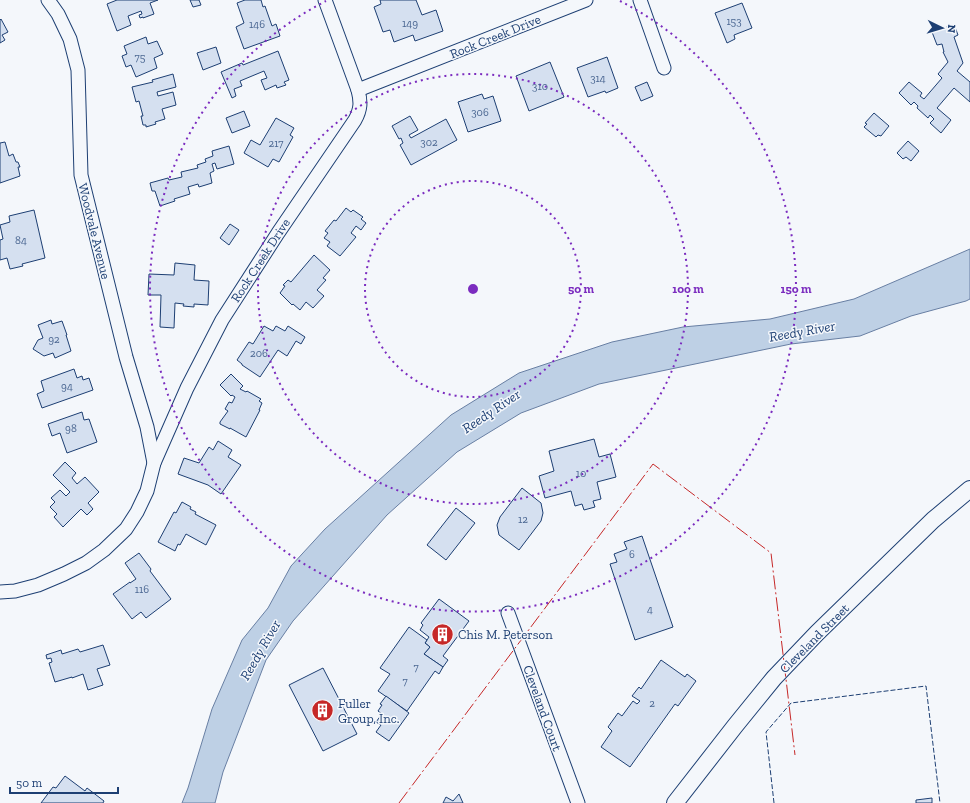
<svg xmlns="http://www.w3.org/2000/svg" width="970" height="803" font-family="'Zilla Slab',serif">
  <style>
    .water { fill: #bed0e5; stroke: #687fa3 }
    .building { fill: #d5e0f0; stroke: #1d3f73 }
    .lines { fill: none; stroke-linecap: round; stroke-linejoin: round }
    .minor-casing { stroke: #1d3f73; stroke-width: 15 }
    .tertiary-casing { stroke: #1d3f73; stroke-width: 18 }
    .minor { stroke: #f4f7fb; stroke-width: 13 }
    .tertiary { stroke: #f4f7fb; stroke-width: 16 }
    .fence { stroke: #1d3f73; stroke-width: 1; stroke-dasharray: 5 2; stroke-linecap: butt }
    .power { stroke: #c62828; stroke-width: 1; stroke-dasharray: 14 3 2 3; stroke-linecap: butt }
    .ring { fill: none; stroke: #7b2cbf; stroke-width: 2; stroke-dasharray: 2 4 }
    .labels { text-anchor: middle; stroke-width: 3; stroke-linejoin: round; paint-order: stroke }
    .number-label { font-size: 11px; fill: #4b6792 }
    .street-label { font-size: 13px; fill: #1d3f73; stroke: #f4f7fb }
    .poi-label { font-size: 13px; fill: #1d3f73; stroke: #f4f7fb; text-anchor: start }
    .water-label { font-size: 14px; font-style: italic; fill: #1d3f73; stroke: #f4f7fb }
    .centre { fill: #7b2cbf; stroke: #f4f7fb; stroke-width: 2 }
    .ring-label { font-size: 12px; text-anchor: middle; font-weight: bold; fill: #7b2cbf; stroke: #f4f7fb; stroke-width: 3; stroke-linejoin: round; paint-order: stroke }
  </style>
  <rect width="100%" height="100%" fill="#f4f7fb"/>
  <path class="water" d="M970 249V299L966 301 911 316 860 336 791 344 599 384 521 413 457 452 387 515 293 621 266 660 223 772 215 803H182L188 788 212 709 242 640 268 608 291 566 325 529 451 415 519 373 612 342 683 327 770 319 854 299Z"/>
  <g class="building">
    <path d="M117 0H158L150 3 154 14 143 18V17L140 18 139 15 142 14 141 11 128 16 131 25 117 31 107 4Z"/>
    <path d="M190 0H199L201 5 193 7Z"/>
    <path d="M245 0H261L263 7 265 6 272 26 276 24 280 36 244 49 236 27 244 23 237 3Z"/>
    <path d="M380 0H416L422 15 436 10 443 31 415 41 413 35 394 42 390 30 383 32 374 7 381 4Z"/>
    <path d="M742 3 752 28 734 35 735 39 727 43 715 13Z"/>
    <path d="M1 19 8 32 2 35 5 40 0 43V20Z"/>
    <path d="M950 26 951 28 955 27 958 35 954 37 963 63 957 71 970 82V102L954 88 937 108 951 120 941 133 930 123 934 119 930 115 928 118 917 108 918 106 914 102 911 105 899 93 909 82 922 93 920 96 924 99 942 78 938 74 948 62 943 52H944L942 44 937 45 932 32Z"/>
    <path d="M146 37 148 44 157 41 163 54 154 58 157 68 136 77 131 65 126 67 122 56 127 54 124 46Z"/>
    <path d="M216 47 221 63 203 70 197 53Z"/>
    <path d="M278 51 289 80 284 82 286 85 277 88 276 85 265 90 261 80 267 78 264 71 240 81 242 86 234 89 236 96 232 98 221 72 242 63 243 65Z"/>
    <path d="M607 57 618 88 606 93 605 91 588 97 577 68Z"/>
    <path d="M550 62 564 97 529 111 516 76Z"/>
    <path d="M173 74 176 87 157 92 158 96 173 92 176 105 162 109 165 119 155 122 156 124 146 127V125H143L141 116H143L139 101 136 102 132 87 153 82 152 80Z"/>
    <path d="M647 82 653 96 641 101 635 87Z"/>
    <path d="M482 94 484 99 493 96 501 121 468 132 458 102Z"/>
    <path d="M244 111 250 126 232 133 226 118Z"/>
    <path d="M874 113 889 126 881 136 878 135 876 137 864 127 867 124 865 123Z"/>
    <path d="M410 116 418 130 409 135 411 138 446 119 457 140 411 165 400 145 403 143 401 138 399 139 392 126Z"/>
    <path d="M276 118 294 128 290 135 293 137 279 162 273 159 268 167 244 153 251 140 260 145Z"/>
    <path d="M908 141 919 151 911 161 906 157 903 159 897 153Z"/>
    <path d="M5 142 9 156 13 154 16 162H18L20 167H18L20 176 0 183V143Z"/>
    <path d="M229 146 234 164 217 169 215 163 212 164 214 171 210 173 212 183 199 187 198 184 188 187 190 194 174 199 175 201 160 206 155 191H152L150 183 168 178 169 180 182 177 181 172 198 168 197 165 206 162 205 159 213 156 212 151Z"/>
    <path d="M346 208 351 212 353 210 363 217 361 219 366 223 361 230 356 226 351 233 356 237 340 256 327 246 330 242 324 238 328 233 325 231 334 220 336 221Z"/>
    <path d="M34 210 45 258 22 264 23 266 10 269 7 258 0 260V240L3 239 0 225 10 222 9 216Z"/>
    <path d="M230 224 239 230 229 245 220 238Z"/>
    <path d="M314 255 330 270 323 278 326 280 317 290 324 296 313 308 306 302 300 310 293 304 292 305 280 293 285 286 283 285 288 280 291 282Z"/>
    <path d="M175 263 195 265 194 280 209 281 208 305 194 304V307L183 306 184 304 175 303 174 328 160 327 161 295H148L149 274 174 275Z"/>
    <path d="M51 320 52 324 62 321 67 335H66L71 351 55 358 53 353 44 356 33 349 38 340 43 338 38 325Z"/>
    <path d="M264 326 273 331 276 326 285 331 288 326 305 337 301 344 296 341 287 356 278 350 260 377 242 365V364L237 360 249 342 253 344Z"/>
    <path d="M74 369 77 378 82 376 83 380 89 378 93 390 42 408 37 394 44 391 41 381Z"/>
    <path d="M231 374 243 386 240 389 246 392 247 391 261 399 259 401 262 403 259 410H260L246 437 230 428V429L220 424V422L228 411 225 409 229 402 232 403 235 397 232 395 231 396 220 385Z"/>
    <path d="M82 412 84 420 89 419 97 442 67 453 60 433 52 436 48 424Z"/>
    <path d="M594 439 599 457 610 454 616 477 597 482 601 499 593 501 595 507 584 510 582 504 575 506 571 491 545 498 539 476 554 471 549 451Z"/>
    <path d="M218 441 232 450 228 457 241 465 221 494 208 485 178 474 184 458 199 463 209 447 213 450Z"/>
    <path d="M65 462 76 473 72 478 77 484 85 477 99 492 88 503 93 509 87 515 81 509 63 527 54 517 57 514 50 507 55 502 51 498 60 490 66 496 70 492 53 475Z"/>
    <path d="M522 488 541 503 543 513 541 521 519 550 499 535 497 525 500 517Z"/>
    <path d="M182 502 191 507 190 509 196 512 195 514 216 525 206 545 186 534 180 545 178 544 175 551 158 542 174 512 176 513Z"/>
    <path d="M456 508 475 523 446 560 427 545Z"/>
    <path d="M642 536 673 627 635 640 610 564 617 562 614 554 627 549 624 542Z"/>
    <path d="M139 553 151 569 150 571 171 599 146 618 141 612 132 619 113 594 130 582V583L136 579 125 563Z"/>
    <path d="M439 599 469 621 443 656 448 660 443 667 424 654 430 647 425 643 429 637 420 630 423 625 421 623Z"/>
    <path d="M409 627 427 640 425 643 430 647 424 654 443 667 439 674 435 671 407 711 378 691 390 674 380 668Z"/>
    <path d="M103 645 110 665 97 669 103 685 88 690 83 674 72 678V677L55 682 49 663 52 662 51 658 47 659 46 655 61 650 62 654 78 649 80 652Z"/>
    <path d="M661 660 685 677 687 674 696 681 678 706 675 704 630 767 601 747 612 731 608 727 618 713 622 716 633 701 637 704 640 701 632 696 639 687 641 689Z"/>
    <path d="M323 668 357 734 323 751 289 685Z"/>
    <path d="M386 696 409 713 389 741 376 732 381 725 376 722 382 714 378 711 382 705 380 704Z"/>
    <path d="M65 776 85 791 87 788 104 801 103 803H41L53 787 56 788Z"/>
    <path d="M459 794 463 803H443L446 797 453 801Z"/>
    <path d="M932 798V803H916V800Z"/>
  </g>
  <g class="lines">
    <defs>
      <g id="minor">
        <path d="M48 0 58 14 70 39 78 70 81 175 126 357 147 427 154 463"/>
        <path d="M640 0 664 68"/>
        <path d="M358 90 586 0"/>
        <path d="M0 592 15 591 38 585 64 574 86 563 104 550 126 529 137 512 147 491 154 463 187 388 222 320 278 233 355 120C361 109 361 102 358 90L325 0"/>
        <path d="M508 613 578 803"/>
      </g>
      <path id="tertiary" d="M675 803 735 726 774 678 817 633 933 520 970 489"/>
    </defs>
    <use href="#minor" class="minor-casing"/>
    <use href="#tertiary" class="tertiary-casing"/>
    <use href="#minor" class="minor"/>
    <use href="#tertiary" class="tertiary"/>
    <path class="fence" d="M774 803 766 732 791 703 926 686 940 803"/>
    <path class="power" d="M399 803 653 464 771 553 795 755"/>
  </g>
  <g class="ring">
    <circle cx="473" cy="289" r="108"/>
    <circle cx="473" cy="289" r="215"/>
    <path d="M620 1A323 323 0 1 1 326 1"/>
  </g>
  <defs>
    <symbol id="building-disc" viewBox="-11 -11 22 22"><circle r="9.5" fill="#c62828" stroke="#f4f7fb"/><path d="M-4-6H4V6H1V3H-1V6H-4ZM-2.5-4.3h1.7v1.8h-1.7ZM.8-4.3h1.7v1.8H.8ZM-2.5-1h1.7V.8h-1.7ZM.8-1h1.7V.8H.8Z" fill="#fff"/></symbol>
  </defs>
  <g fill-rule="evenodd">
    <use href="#building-disc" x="430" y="622" width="25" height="25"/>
    <use href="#building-disc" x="310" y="698" width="25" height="25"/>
  </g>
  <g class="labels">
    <g class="number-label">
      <text x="734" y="25">153</text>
      <text x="410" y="27">149</text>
      <text x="257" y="28">146</text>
      <text x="140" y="61">75</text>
      <text x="598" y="82">314</text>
      <text x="540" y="90">310</text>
      <text x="480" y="116">306</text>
      <text x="429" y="146">302</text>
      <text x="276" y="147">217</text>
      <text x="21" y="244">84</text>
      <text x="54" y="343">92</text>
      <text x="259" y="357">206</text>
      <text x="67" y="390">94</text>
      <text x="71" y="432">98</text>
      <text x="581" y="477">10</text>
      <text x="523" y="523">12</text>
      <text x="632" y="558">6</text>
      <text x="142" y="593">116</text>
      <text x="650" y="613">4</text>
      <text x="416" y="671">7</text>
      <text x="405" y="685">7</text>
      <text x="652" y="707">2</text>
    </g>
    <g class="street-label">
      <text transform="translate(495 36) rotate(-22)" y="5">Rock Creek Drive</text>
      <text transform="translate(95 231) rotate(76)" y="5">Woodvale Avenue</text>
      <text transform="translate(260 260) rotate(-57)" y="5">Rock Creek Drive</text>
      <text transform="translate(814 638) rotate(-45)" y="5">Cleveland Street</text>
      <text transform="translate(543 708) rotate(70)" y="5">Cleveland Court</text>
    </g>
    <g class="poi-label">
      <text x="458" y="639">Chis M. Peterson</text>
      <text x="338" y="708">Fuller<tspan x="338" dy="15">Group, Inc.</tspan></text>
    </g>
    <g class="water-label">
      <text transform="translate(802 331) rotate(-10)" y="5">Reedy River</text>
      <text transform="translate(491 411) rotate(-34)" y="5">Reedy River</text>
      <text transform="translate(260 650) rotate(-60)" y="5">Reedy River</text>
    </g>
  </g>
  <circle cx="473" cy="289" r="6" class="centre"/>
  <g class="ring-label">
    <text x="581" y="293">50 m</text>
    <text x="688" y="293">100 m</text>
    <text x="796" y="293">150 m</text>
  </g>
  <g transform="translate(942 28) rotate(95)" stroke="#f4f7fb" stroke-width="3" paint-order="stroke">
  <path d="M0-3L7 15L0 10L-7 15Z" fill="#1d3f73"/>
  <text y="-6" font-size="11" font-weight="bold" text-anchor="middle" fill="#1d3f73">N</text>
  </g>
  <path d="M10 787v6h108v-6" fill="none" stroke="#1d3f73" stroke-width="2"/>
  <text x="16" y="787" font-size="12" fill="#1d3f73" stroke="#f4f7fb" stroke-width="3" paint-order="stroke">50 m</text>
</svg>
